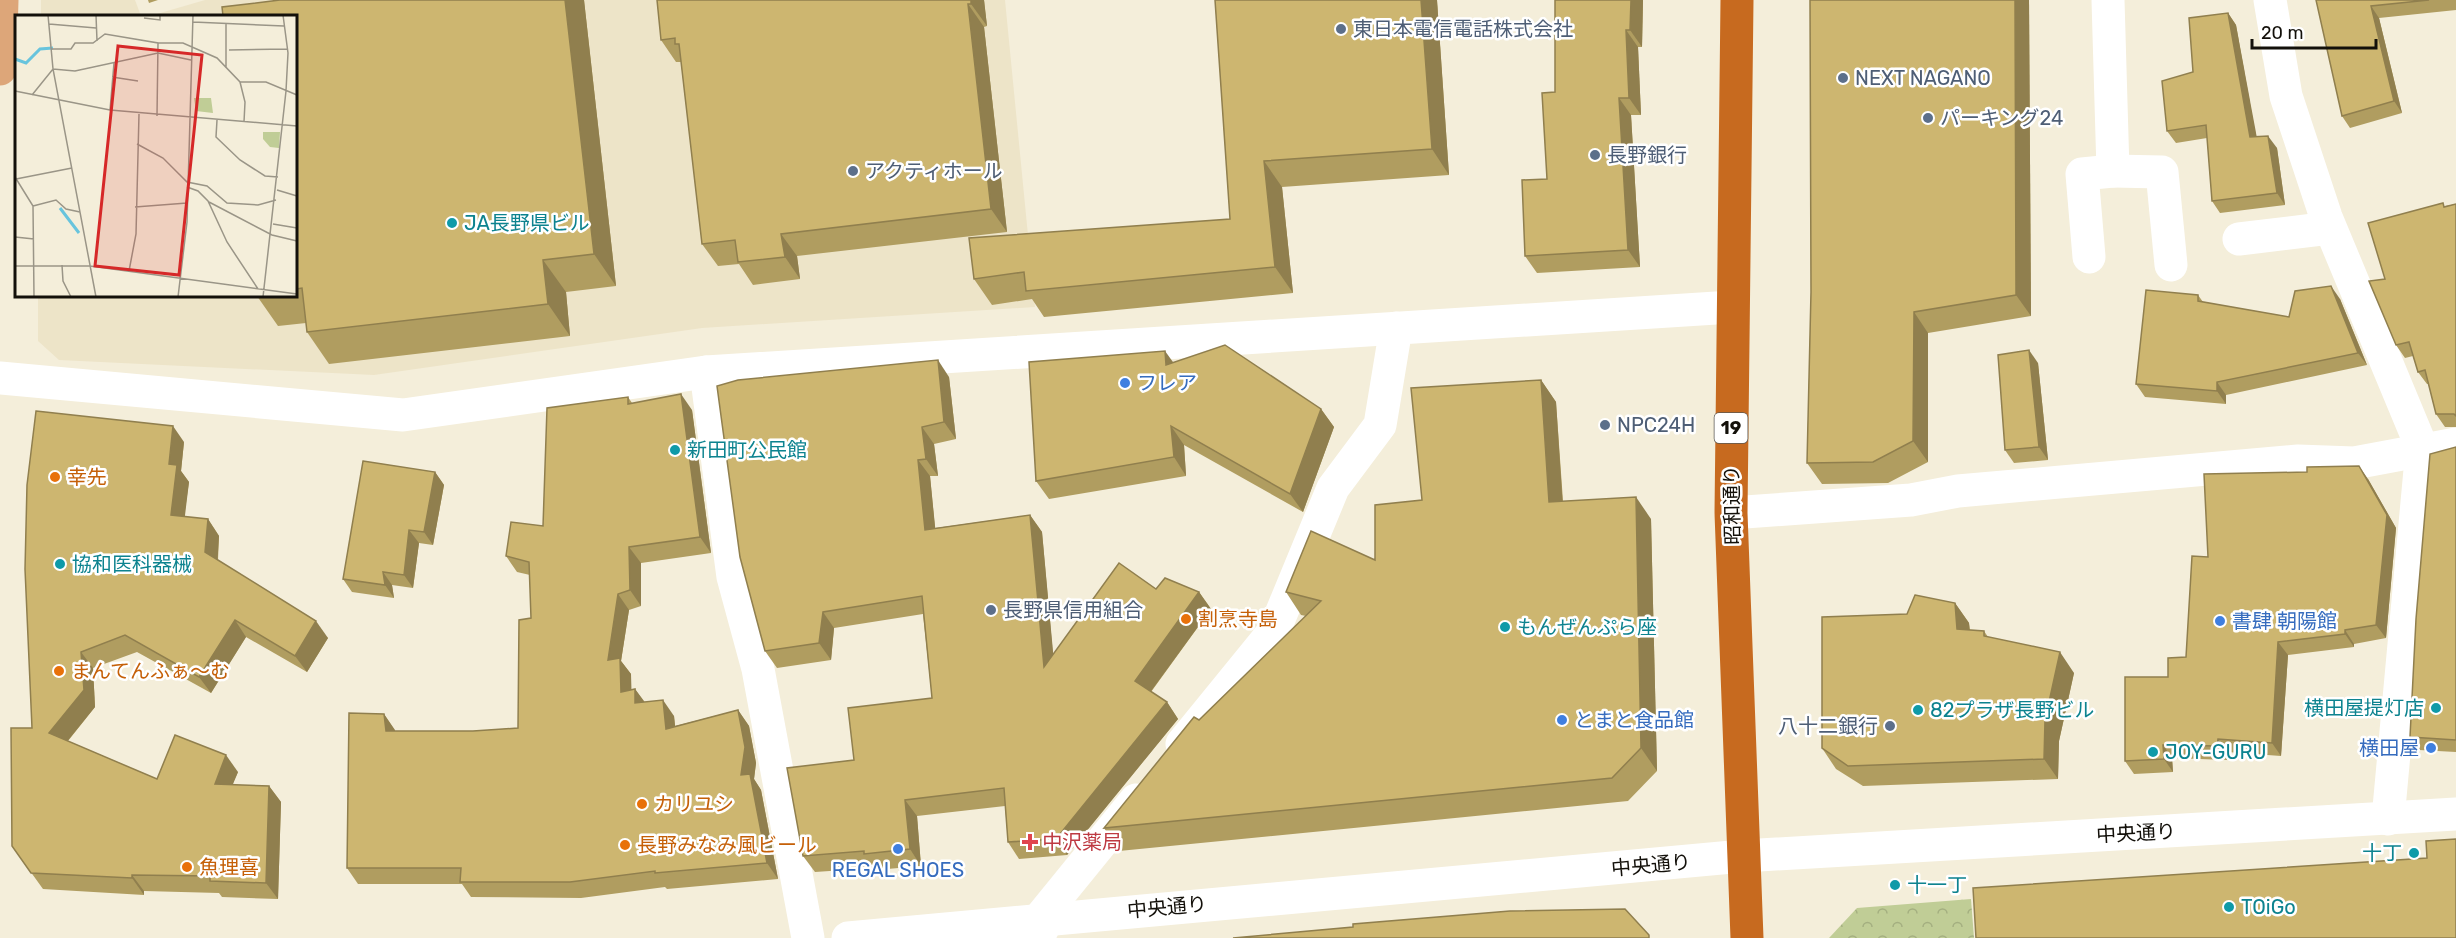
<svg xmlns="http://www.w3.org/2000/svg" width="2456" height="938" font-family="Rubik,'Noto Sans JP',sans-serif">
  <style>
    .built { fill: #ede4c8 }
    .park { fill: url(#park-crowns) }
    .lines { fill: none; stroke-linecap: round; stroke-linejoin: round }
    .minor { stroke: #fff; stroke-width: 33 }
    .major { stroke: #dda679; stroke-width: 33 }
    .highway { stroke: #c76a1f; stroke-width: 33 }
    .wall { fill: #b09d60 }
    .shaded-wall { fill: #907f4e }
    .building { fill: #cdb670; stroke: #907f4e; stroke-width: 1.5 }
    .service-dot { fill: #5c6f8a; stroke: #fff; stroke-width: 2 }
    .culture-dot { fill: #0f9aa8; stroke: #fff; stroke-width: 2 }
    .shop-dot { fill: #3f7fe0; stroke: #fff; stroke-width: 2 }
    .food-dot { fill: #e8710a; stroke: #fff; stroke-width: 2 }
    .health-dot { fill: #e0444e; stroke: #fff; stroke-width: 2 }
    .labels { text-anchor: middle; stroke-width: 5; stroke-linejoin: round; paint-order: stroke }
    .shield { fill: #fff; stroke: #5a5854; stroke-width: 1.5 }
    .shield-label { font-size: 18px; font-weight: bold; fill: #13100a }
    .service-label { font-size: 20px; fill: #4e5e75; stroke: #fff; text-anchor: start }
    .culture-label { font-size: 20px; fill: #0d838f; stroke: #fff; text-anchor: start }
    .shop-label { font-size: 20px; fill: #366cbe; stroke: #fff; text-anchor: start }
    .food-label { font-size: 20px; fill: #c56008; stroke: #fff; text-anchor: start }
    .street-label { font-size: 20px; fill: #13100a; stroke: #fff }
    .health-label { font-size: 20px; fill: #be3a42; stroke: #fff; text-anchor: start }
    .inset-river { fill: none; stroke: #68c4dd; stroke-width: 3 }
    .inset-road { fill: none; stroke: #9a9587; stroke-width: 1.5 }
    .view { fill: #d62828; fill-opacity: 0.15; stroke: #d62828; stroke-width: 3 }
    .inset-edge { fill: none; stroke: #13100a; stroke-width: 3 }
  </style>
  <defs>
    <pattern id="park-crowns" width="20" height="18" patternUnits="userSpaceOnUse" patternTransform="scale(1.5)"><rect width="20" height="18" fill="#c0cd96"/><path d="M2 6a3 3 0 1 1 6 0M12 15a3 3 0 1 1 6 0" fill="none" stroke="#a4af80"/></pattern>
  </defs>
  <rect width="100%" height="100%" fill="#f4eeda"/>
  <g class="built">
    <path d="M41 0H135L141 16H41Z"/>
    <path d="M205 0H1005L1035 307 702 328 374 375 59 360 38 341V296H296V16H150Z"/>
  </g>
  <path class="park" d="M1971 899 1974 938H1829L1857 908Z"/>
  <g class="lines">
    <g class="minor">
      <path d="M2270 0 2286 96 2326 217 2422 448 2388 819"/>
      <path d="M2113 171 2162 172 2171 265"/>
      <path d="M2239 239 2330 228"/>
      <path d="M2089 257 2082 174 2113 171 2108 0"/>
      <path d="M706 372 733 577 758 669 808 938"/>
      <path d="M0 378 403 415 706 372 1732 307"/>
      <path d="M1731 513 1911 500 1958 491 2298 461 2354 463 2456 444"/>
      <path d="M1182 744 1274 631 1333 488 1380 425 1396 328"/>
      <path d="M1042 930 1040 918 1136 800"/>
      <path d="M848 938 1743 856 2456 814"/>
    </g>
    <path class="major" d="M0 69 2 0"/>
    <path class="highway" d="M1737 0 1731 513 1747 938"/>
  </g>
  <g class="wall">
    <path d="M148 0H158L149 3Z"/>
    <path d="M280 0H584L616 286 566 292 570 336 329 364 307 332 306 323 278 326 257 296H296V16Z"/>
    <path d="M657 0H984L987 26 984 27 1007 232 797 256 800 279 753 285 739 264 718 266 702 244 681 62H676L661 40Z"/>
    <path d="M1215 0H1437L1449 175 1282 187 1293 293 1044 317 1032 299 992 305 974 279 1230 219Z"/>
    <path d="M1643 0 1642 47H1638L1641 115H1631L1640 267 1537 273 1525 256 1547 179 1555 92Z"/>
    <path d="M1810 0H2029L2031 316 1928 333V462L1888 483 1822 484 1807 463 1811 292Z"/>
    <path d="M2316 0H2456V10L2379 18 2402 113 2350 128 2342 116Z"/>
    <path d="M2228 13 2236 25 2256 137 2277 148 2285 205 2220 213 2212 201 2207 138 2176 143 2167 131 2193 72Z"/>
    <path d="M2456 204V427H2445L2436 414 2429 384H2427L2418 372 2413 356 2405 358 2396 345 2385 279 2445 206Z"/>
    <path d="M2198 295 2203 302 2289 317 2340 299 2367 365 2226 395V404L2145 397 2136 384Z"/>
    <path d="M1174 363 1321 409 1334 427 1303 512 1184 445 1186 476 1049 499 1036 481Z"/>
    <path d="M2038 363 2048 460 2014 463 2005 450Z"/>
    <path d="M949 377 956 439 934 444 938 476H930L935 528 1030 515 1042 532 1053 655 1156 589 1199 592 1211 609 1151 692 1167 702 1178 719 1067 855 1019 859 1008 842 1005 806 917 816 921 866 876 870 874 868 815 872 803 856 854 760 932 698 923 614 834 628 831 660 777 668 765 651Z"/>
    <path d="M1541 380 1556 402 1563 501 1651 519 1657 771 1628 801 1119 851 1104 828 1199 720 1306 616 1301 615 1286 592 1375 560 1422 500Z"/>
    <path d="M628 397 632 403 692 410 711 553 641 563V606L629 610 621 661 631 674V690L635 689 644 702 674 716 675 726 738 710 749 726 756 763 754 779 761 790 778 879 667 889 665 887 581 898 471 897 462 884H358L347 868 384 714 395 731H473L518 728 531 618 530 575 517 572 506 556 543 526Z"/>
    <path d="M184 442 181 471 189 482 184 517 208 519 219 536 218 560 328 638 307 672 246 637 211 693 137 652 93 668 95 707 68 741 157 779 238 772 232 785 269 786 281 802 278 899 222 897 219 893 144 891V895L43 889 12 846 32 728Z"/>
    <path d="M2456 447V752L2419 750 2410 737Z"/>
    <path d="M435 472 444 485 433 545 419 543 413 588 392 585 394 598 352 592 343 579Z"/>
    <path d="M2368 479 2396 528 2386 638 2354 644V647L2288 655 2281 756 2227 752V760L2172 758 2173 772 2134 774 2125 761 2168 677 2186 657 2208 557Z"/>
    <path d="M1955 603 1969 623 1970 630 1984 631 1988 637 2074 673 2059 741 2058 779 1863 786 1836 769 1822 748 1907 614Z"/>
  </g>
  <g class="shaded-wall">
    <path d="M565 0H584L616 286 594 254Z"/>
    <path d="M971 0H984L987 26 971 4Z"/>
    <path d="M1421 0H1437L1449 175 1432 149Z"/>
    <path d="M1631 0H1643L1642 47 1630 30Z"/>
    <path d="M2015 0H2029L2031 316 2016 295Z"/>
    <path d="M968 4 984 27 1007 232 991 209Z"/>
    <path d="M2371 6 2379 18 2402 113 2394 101Z"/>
    <path d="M2228 13 2236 25 2259 149 2250 137Z"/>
    <path d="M1626 30 1638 47 1641 115 1629 98Z"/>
    <path d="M1619 98 1631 115 1640 267 1628 250Z"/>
    <path d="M2268 136 2277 148 2285 205 2277 193Z"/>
    <path d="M1264 161 1282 187 1293 293 1275 267Z"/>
    <path d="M781 234 797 256 800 279 785 257Z"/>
    <path d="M543 260 566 292 570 336 548 304Z"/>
    <path d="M2331 286 2340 299 2367 365 2358 353Z"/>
    <path d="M1914 312 1928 333V462L1913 441Z"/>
    <path d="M2029 350 2038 363 2048 460 2039 447Z"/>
    <path d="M1165 351 1178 369 1166 365Z"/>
    <path d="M938 360 949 377 956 439 944 422Z"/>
    <path d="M1541 380 1556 402 1564 524 1549 502Z"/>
    <path d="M2217 382 2226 395V404L2217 391Z"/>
    <path d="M681 394 692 410 711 553 700 537Z"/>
    <path d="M1321 409 1334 427 1303 512 1290 494Z"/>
    <path d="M173 426 184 442 181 471 189 482 183 532 171 515 169 464Z"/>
    <path d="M1171 426 1184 445 1186 476 1174 457Z"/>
    <path d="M922 427 934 444 938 476 926 459Z"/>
    <path d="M918 460 930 476 937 546 925 530Z"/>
    <path d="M2359 466 2368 479 2396 528 2386 638 2376 625Z"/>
    <path d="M435 472 444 485 433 545 424 532Z"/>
    <path d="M1636 497 1651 519 1657 771 1641 748Z"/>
    <path d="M1030 515 1042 532 1056 684 1044 667Z"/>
    <path d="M208 519 219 536 217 569 205 552Z"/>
    <path d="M409 530 419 543 413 588 404 575Z"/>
    <path d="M629 547 641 563V606L630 590Z"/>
    <path d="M383 572 392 585 394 598 385 585Z"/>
    <path d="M1199 592 1211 609 1146 698 1135 681Z"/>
    <path d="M618 594 629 610 621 661 631 674 632 708 621 692 608 660Z"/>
    <path d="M1955 603 1969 623 1971 649 1957 629Z"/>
    <path d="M823 612 834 628 831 660 819 643Z"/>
    <path d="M235 620 246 637 211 693 199 677Z"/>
    <path d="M316 621 328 638 307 672 295 656Z"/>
    <path d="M2345 630 2354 644V647L2345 634Z"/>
    <path d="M2278 642 2288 655 2281 756 2272 743Z"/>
    <path d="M81 652 93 668 95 707 61 749 49 733Z"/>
    <path d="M2060 652 2074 673 2059 741 2058 779 2044 759 2045 720Z"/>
    <path d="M635 689 647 705 635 703Z"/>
    <path d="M663 700 674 716 677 744 666 729Z"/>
    <path d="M1167 702 1178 719 1067 855 1056 839Z"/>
    <path d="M738 710 749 726 756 763 754 779 761 790 778 879 767 863 741 775Z"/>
    <path d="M384 714 395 730 397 746 386 731Z"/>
    <path d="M2218 739 2227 752V760L2217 746Z"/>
    <path d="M2163 745 2172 758 2173 772 2164 759Z"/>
    <path d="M226 755 238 772 226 801 215 784Z"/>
    <path d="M269 786 281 802 278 899 266 883Z"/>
    <path d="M905 800 917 816 921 866 910 849Z"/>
    <path d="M132 875 144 891V895L132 878Z"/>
  </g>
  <g class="building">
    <path d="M280 0H565L594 254 543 260 548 304 307 332 302 288 296 289V16H223L222 7Z"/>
    <path d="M657 0H971V4H968L991 209 781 234 785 257 738 262 735 240 702 244 679 44H675V38L661 40Z"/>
    <path d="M1215 0H1421L1432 149 1264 161 1275 267 1026 291 1024 272 974 279 969 238 1230 219Z"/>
    <path d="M1555 0H1631L1630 30H1626L1629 98H1619L1628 250 1525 256 1522 180 1547 179 1542 93 1555 92Z"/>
    <path d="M1810 0H2015L2016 295 1914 312 1913 441 1873 462 1807 463 1811 292Z"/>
    <path d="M2316 0H2429L2371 6 2394 101 2342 116Z"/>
    <path d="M2228 13 2250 137 2268 136 2277 193 2212 201 2206 125 2167 131 2162 81 2193 72 2189 18Z"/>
    <path d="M2443 203 2444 207 2456 204V416L2454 414H2436L2425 370 2418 372 2409 342 2396 345 2369 281 2385 279 2368 223Z"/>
    <path d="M2331 286 2358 353 2217 382V391L2136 384 2146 290 2198 295V301L2289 317 2295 291Z"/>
    <path d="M1225 345 1321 409 1290 494 1171 426 1174 457 1036 481 1029 362 1165 351 1166 365Z"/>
    <path d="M2029 350 2039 447 2005 450 1998 355Z"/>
    <path d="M938 360 944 422 922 427 926 459 918 460 925 530 1030 515 1044 667 1119 563 1156 589 1165 578 1199 592 1135 681 1167 702 1056 839 1008 842 1004 788 905 800 910 849 864 854V851L803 856 787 768 854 760 848 708 932 698 922 596 823 612 819 643 765 651 740 557 717 386 738 380Z"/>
    <path d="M1541 380 1549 502 1636 497 1641 748 1612 778 1104 828 1194 717 1199 720 1321 601 1286 592 1311 531 1375 560V505L1422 500 1411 388Z"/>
    <path d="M681 394 700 537 629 547 630 590 618 594 608 660 620 658 621 692 635 689V703L663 700 666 729 738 710 745 747 741 775 750 774 767 863 655 873V871L570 882H460L461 868H347L349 713 384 714 386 731H473L518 728 519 620 531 618 529 562 506 556 511 522 543 526 547 408 628 397V404Z"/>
    <path d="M36 411 173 426 169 464 177 465 171 515 208 519 205 552 316 621 295 656 235 620 199 677 125 635 81 652 84 690 49 733 157 779 175 735 226 755 215 784 269 786 266 883 210 881V876L132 875V878L31 873 12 846 11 728H32L25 569 27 485Z"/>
    <path d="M2456 447V740L2410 737 2416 619 2430 454Z"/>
    <path d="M363 461 435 472 424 532 409 530 404 575 383 572 385 585 343 579Z"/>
    <path d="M2359 466 2387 515 2376 625 2345 630V634L2278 642 2272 743 2218 739 2217 746 2163 745 2164 759 2125 761V677H2168V658L2186 657 2192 556 2208 557 2204 474 2307 472V467Z"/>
    <path d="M1915 595 1955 603 1957 629 1984 631V636L2060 652 2045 720 2044 759 1848 766 1822 748V617L1907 614Z"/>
    <path d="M2456 839V938H1976L1973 888 2427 858 2426 841Z"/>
    <path d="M1625 909 1649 935V938H1233L1353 927V924L1510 911Z"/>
  </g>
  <g class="service-dot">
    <circle cx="1341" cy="29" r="6"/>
    <circle cx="1843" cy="78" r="6"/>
    <circle cx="1928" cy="118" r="6"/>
    <circle cx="1595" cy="155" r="6"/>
    <circle cx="853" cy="171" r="6"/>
    <circle cx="1605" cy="425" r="6"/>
    <circle cx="991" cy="610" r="6"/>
    <circle cx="1890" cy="726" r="6"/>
  </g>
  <g class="culture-dot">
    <circle cx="452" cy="223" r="6"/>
    <circle cx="675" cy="450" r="6"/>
    <circle cx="60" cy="564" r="6"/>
    <circle cx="1505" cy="627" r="6"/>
    <circle cx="2436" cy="708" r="6"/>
    <circle cx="1918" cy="710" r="6"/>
    <circle cx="2153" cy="752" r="6"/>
    <circle cx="2414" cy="853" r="6"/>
    <circle cx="1895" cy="885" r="6"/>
    <circle cx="2229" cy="907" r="6"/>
  </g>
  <g class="shop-dot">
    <circle cx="1125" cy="383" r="6"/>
    <circle cx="2220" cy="621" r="6"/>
    <circle cx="1562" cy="720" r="6"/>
    <circle cx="2431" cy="748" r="6"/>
    <circle cx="898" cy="849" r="6"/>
  </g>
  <g class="food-dot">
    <circle cx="55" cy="477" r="6"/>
    <circle cx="1186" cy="619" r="6"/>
    <circle cx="59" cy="671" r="6"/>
    <circle cx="642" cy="804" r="6"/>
    <circle cx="625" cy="845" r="6"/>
    <circle cx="187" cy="867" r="6"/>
  </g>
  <path class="health-dot" d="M1027 833h6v6h6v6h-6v6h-6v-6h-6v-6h6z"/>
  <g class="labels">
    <rect class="shield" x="1714.5" y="413" width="33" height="30" rx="4.5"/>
    <g class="shield-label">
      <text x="1731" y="434">19</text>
    </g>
    <g class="service-label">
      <text x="1353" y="36">東日本電信電話株式会社</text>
      <text x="1855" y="85">NEXT NAGANO</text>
      <text x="1940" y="125">パーキング24</text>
      <text x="1607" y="162">長野銀行</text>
      <text x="865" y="178">アクティホール</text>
      <text x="1617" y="432">NPC24H</text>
      <text x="1003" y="617">長野県信用組合</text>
      <text x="1878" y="733" text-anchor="end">八十二銀行</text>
    </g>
    <g class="culture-label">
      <text x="464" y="230">JA長野県ビル</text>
      <text x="687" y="457">新田町公民館</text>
      <text x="72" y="571">協和医科器械</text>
      <text x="1517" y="634">もんぜんぷら座</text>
      <text x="2424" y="715" text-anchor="end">横田屋提灯店</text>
      <text x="1930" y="717">82プラザ長野ビル</text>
      <text x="2165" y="759">JOY-GURU</text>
      <text x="2402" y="860" text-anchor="end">十丁</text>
      <text x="1907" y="892">十一丁</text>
      <text x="2241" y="914">TOiGo</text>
    </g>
    <g class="shop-label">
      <text x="1137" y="390">フレア</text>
      <text x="2232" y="628">書肆 朝陽館</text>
      <text x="1574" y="727">とまと食品館</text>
      <text x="2419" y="755" text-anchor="end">横田屋</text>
      <text x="898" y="877" text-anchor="middle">REGAL SHOES</text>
    </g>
    <g class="food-label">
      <text x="67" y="484">幸先</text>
      <text x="1198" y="626">割烹寺島</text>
      <text x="71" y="678">まんてんふぁ〜む</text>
      <text x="654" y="811">カリユシ</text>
      <text x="637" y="852">長野みなみ風ビール</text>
      <text x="199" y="874">魚理喜</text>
    </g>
    <g class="street-label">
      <text transform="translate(1732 505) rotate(-91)" y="7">昭和通り</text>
      <text transform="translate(2136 833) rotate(-3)" y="7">中央通り</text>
      <text transform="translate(1651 865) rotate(-5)" y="7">中央通り</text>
      <text transform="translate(1167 907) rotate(-5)" y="7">中央通り</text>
    </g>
    <g class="health-label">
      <text x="1042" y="849">中沢薬局</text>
    </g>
  </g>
  <g transform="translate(15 15)">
    <rect width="282" height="282" fill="#f4eeda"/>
    <path d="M179 83H196L198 98 181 96ZM248 117H265L264 133 255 132 248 124Z" fill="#c0cd96"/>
    <path class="inset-river" d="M0 44 11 48 25 34 38 33M45 193 64 218"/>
    <path class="inset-road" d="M33 0 38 54 81 282M81 0 82 26M129 3 145 5V0M178 7 269 11M211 8V53M34 9 81 13M143 28H168L202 43 225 67 230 87 229 107M36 34H56L60 28H78L90 19 143 28 142 101M214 35 273 34M97 62 123 66M225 67H251L282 80M0 76 95 95 282 111M17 80 38 54 60 56 143 38 176 45M95 95 99 48M202 105 201 122 225 145 250 161 263 162M122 129 148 143 172 167 192 171 212 188 243 190 261 185M0 162 18 191 19 282M1 164 57 153M172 172 183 176 193 186 212 227 243 274M262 175 282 181M194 187 257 220 282 226M18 191 41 185 51 194 65 197M120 192 172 188M258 209 282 213M0 222 19 224M47 250 48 266 56 282M0 251H75L282 279M114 256 121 219 124 99M163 282 172 207 178 0M248 282 271 76 273 38 268 0"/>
    <path class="view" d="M103 31 187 40 164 260 80 251Z"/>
    <rect width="282" height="282" class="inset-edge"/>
  </g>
  <path d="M2252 39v9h124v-9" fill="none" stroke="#13100a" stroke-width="3"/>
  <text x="2261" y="39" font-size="18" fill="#13100a" stroke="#ffffff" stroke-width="4.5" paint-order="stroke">20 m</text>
</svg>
